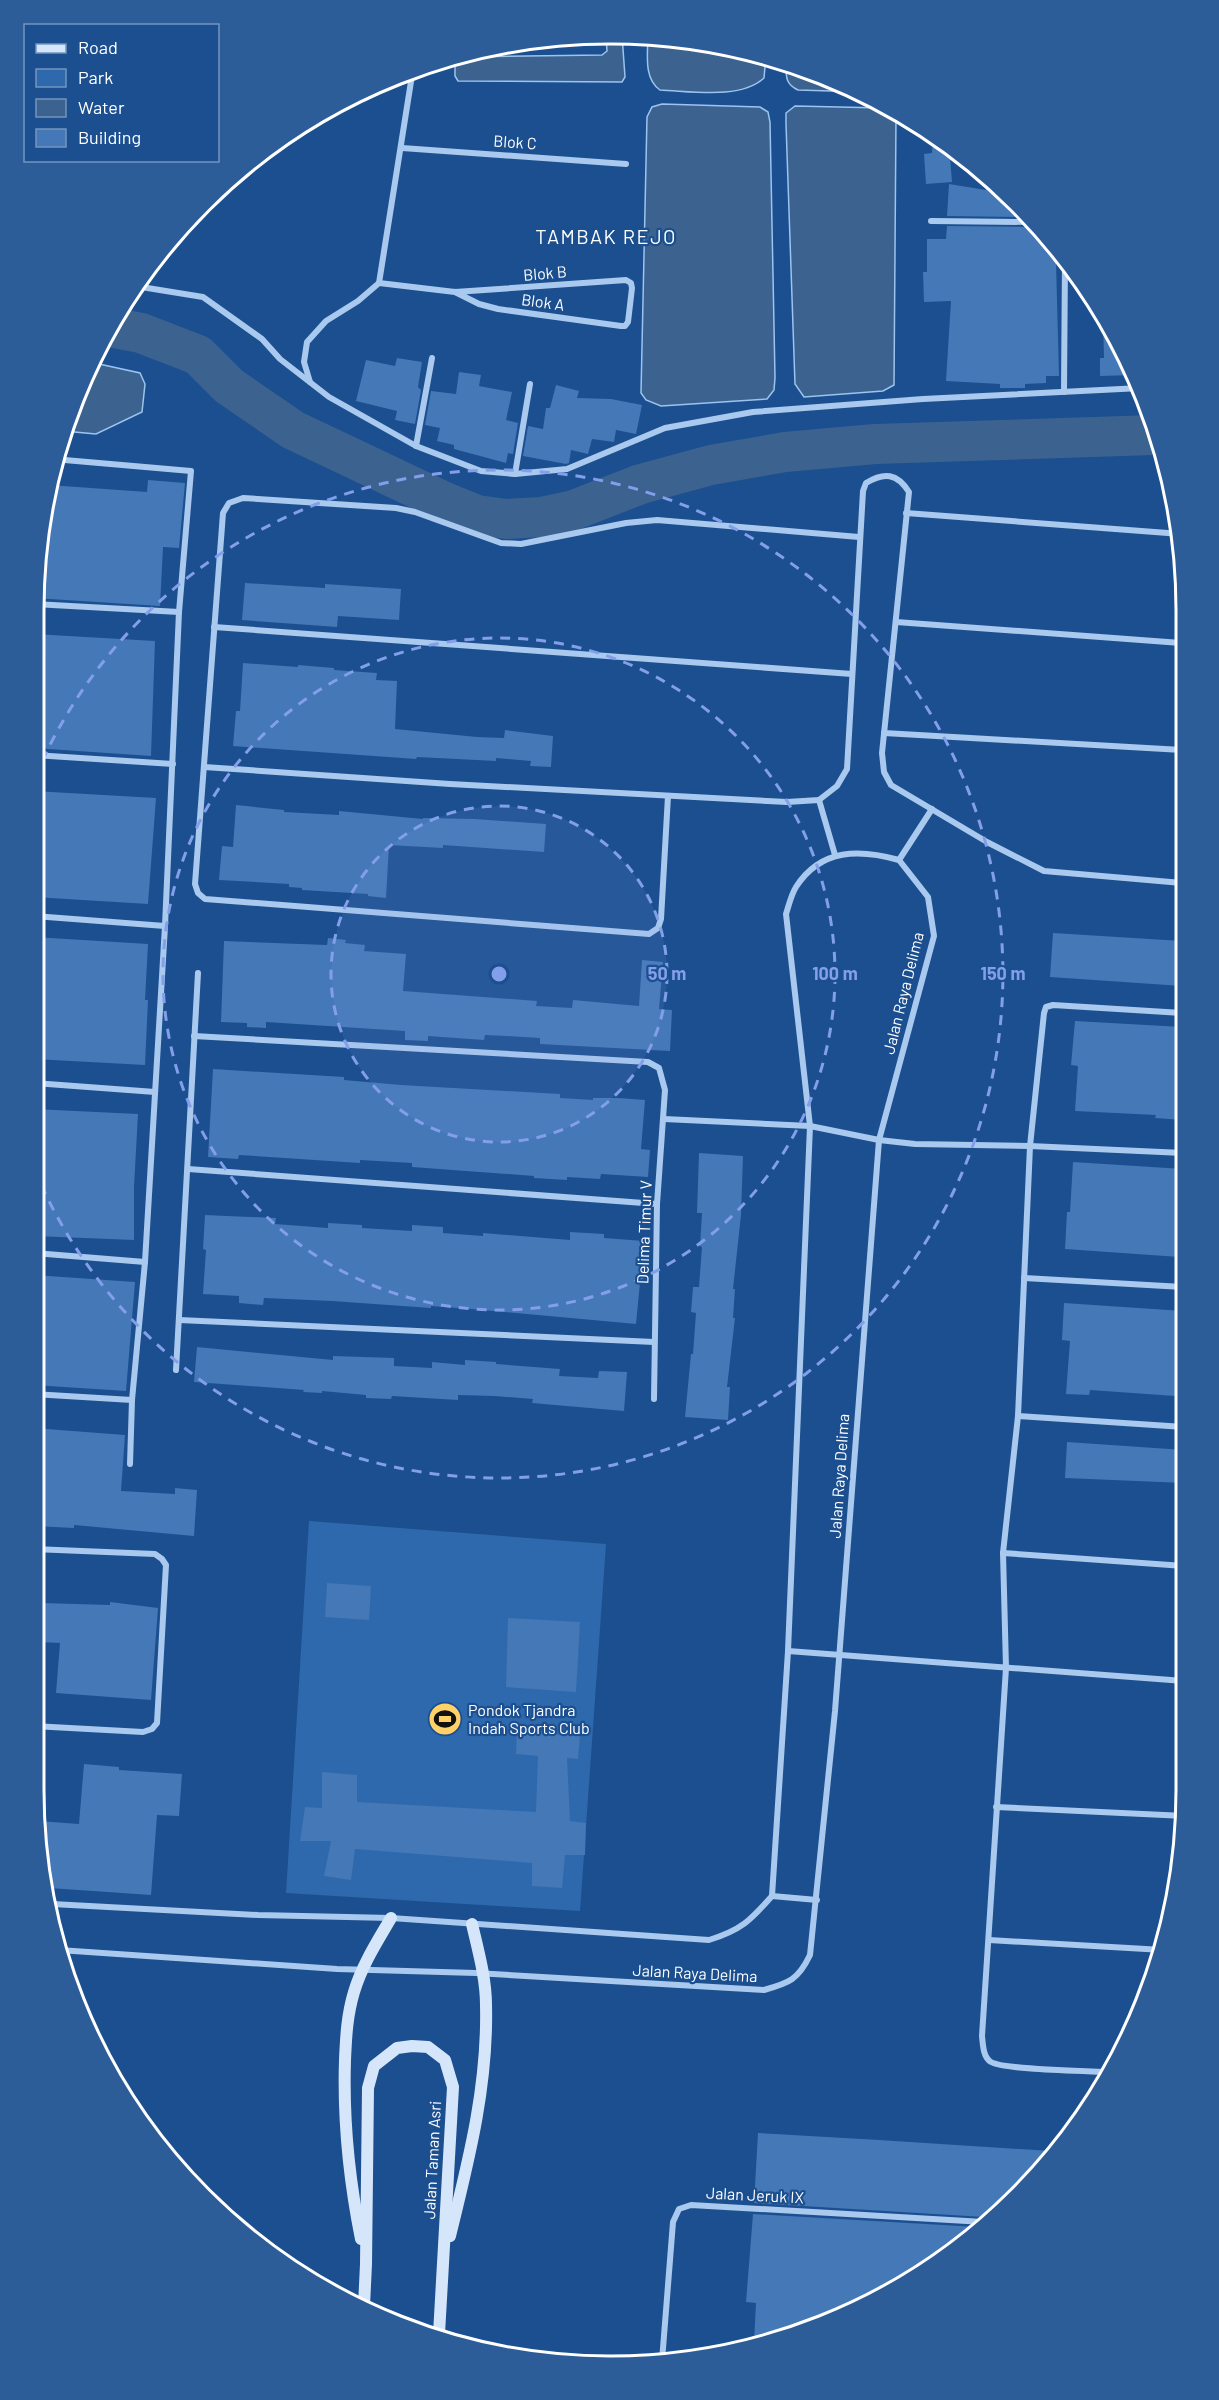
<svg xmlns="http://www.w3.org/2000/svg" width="1219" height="2400" font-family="Barlow,sans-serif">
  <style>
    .green { fill: #2e69ad }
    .water { fill: #3c6290; stroke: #9cc4f0; stroke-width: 1.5 }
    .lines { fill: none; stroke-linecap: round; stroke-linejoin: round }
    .river { stroke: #3c6290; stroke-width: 40 }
    .building { fill: #4478b7 }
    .street { stroke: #a9c9ee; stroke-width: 6 }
    .secondary { stroke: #d6e6fa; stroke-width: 12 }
    .ring { fill: none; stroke: #839eea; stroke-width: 3; stroke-dasharray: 10 8 }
    .labels { text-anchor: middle; stroke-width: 4.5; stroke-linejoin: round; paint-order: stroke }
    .street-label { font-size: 16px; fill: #fff; stroke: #1b4f8f }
    .poi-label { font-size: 16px; fill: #fff; stroke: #1b4f8f; text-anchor: start }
    .quarter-label { font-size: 20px; letter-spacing: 1.5px; fill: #fff; stroke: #1b4f8f }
    .rim { fill: none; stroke: #fff; stroke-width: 3 }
    .centre { fill: #839eea; stroke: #1b4f8f; stroke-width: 3 }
    .ring-label { font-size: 18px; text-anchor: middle; font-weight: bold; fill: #839eea; stroke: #1b4f8f; stroke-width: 4.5; stroke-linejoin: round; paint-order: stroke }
  </style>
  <rect width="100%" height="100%" fill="#1b4f8f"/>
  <path class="green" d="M309 1521 606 1544 580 1911 286 1893Z"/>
  <g class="water">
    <path d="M648 34 766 55 764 78C740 100 691 91 660 90 643 78 648 53 648 34Z"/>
    <path d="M622 35 625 77 622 82 458 81 455 76V61L458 57 602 55 607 51 606 36Z"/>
    <path d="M786 63 864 92 798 90C785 84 786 76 786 63Z"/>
    <path d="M662 104 760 107 768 112 770 122 775 378 774 390 767 399 661 406 646 400 641 393 647 117 652 107Z"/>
    <path d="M795 106 883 108 892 111 896 117 894 385 883 391 804 397 795 384 786 124V113Z"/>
    <path d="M90 362 140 373 145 384 142 412 96 434 64 431Z"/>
  </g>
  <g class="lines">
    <path class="river" d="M110 327 141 333 198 355 229 386 293 430 445 502 477 515 506 519 541 517 574 510 641 484 711 465 785 452 875 444 1154 435"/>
  </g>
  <g class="building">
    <path d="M933 135 949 145 952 182 926 184 924 154 932 153Z"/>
    <path d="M987 179 1025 217 947 216 949 184 986 190Z"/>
    <path d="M1034 225 1061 253 1060 262H1056L1059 376H1046V383L1025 384V388H1000V384L946 381 951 301 924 302 923 272H927V239H946L947 226 1030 227Z"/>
    <path d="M1103 321 1120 351 1134 375 1100 376V358H1104Z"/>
    <path d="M397 358 422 362 418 387 421 390 415 424 395 420 397 411 356 401 366 360 395 366Z"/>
    <path d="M459 372 481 375 479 386 512 392 506 420 518 423 513 454 508 453 506 463 454 449V445L437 441 440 428 425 425 431 391 456 394Z"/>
    <path d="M556 385 579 391 577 398 611 399 642 405 636 434 616 430 614 442 592 439 588 454 571 450 569 463 566 464 523 456 528 426 543 429 546 408H550Z"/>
    <path d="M148 480 185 483 179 548 163 547 160 606 34 598V572L49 485 147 492Z"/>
    <path d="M245 583 325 588V584L401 589 399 620 338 616 337 627 242 620Z"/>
    <path d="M34 634 155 641 151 756 34 748Z"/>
    <path d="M243 663 298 667V665L334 668V670L377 673 376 680 397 681 395 729 477 737 504 738 505 730 553 736 551 767 530 766 531 761 496 758V761L417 757 416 759 233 746 236 711H240Z"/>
    <path d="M34 791 156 798 148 904 34 897Z"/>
    <path d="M236 805 284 810V812L339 815V811L423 819V818L474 819 546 824 544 852 443 845V848L389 845 386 898 368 896V894L302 890V888L289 887V884L219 880 222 846 233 847Z"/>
    <path d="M1053 933 1182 941V986L1050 977Z"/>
    <path d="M34 937 148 944 145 1000H148L145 1065 34 1059Z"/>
    <path d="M328 938 346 940 345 943 365 945 364 951 406 954 403 991 537 1001 536 1006 572 1008 573 1000 639 1006 642 960 663 962 659 1009 672 1010 670 1051 540 1044V1038L506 1036 485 1035 484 1040 428 1036V1041L405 1040V1031L266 1022V1028L247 1027V1023L221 1022 224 941 327 945Z"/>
    <path d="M1075 1021 1182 1027 1183 1120 1155 1118 1156 1115 1075 1111 1078 1066 1071 1065Z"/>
    <path d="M213 1069 344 1077V1080L401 1085 560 1094V1098L593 1100V1098H618L645 1100 641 1149 650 1150 648 1177 601 1174 600 1179 567 1177V1180L534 1178V1176L412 1167V1163L360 1160V1163L239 1155 238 1159 208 1157Z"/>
    <path d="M34 1109 138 1114 134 1187V1240L34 1236Z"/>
    <path d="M699 1153 743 1156 741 1215 733 1289H735L733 1318H735L727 1387H730L728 1420 685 1417 691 1354H693L696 1313 691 1312 693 1287H699L702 1247 700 1246 702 1213H697Z"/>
    <path d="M1073 1162 1183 1169 1179 1257 1065 1249 1067 1212H1070Z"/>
    <path d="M205 1215 276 1218 275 1224 328 1228V1223L362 1225V1228L412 1231V1225L443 1227V1233L483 1236V1233L570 1240V1232L604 1234V1238L644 1241 636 1324 471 1309 431 1306V1308L332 1301 264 1298 263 1305 239 1303V1296L203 1294 206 1250 203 1249Z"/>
    <path d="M34 1275 135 1282 126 1391 33 1385Z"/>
    <path d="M1064 1303 1183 1311 1184 1392 1176 1391 1175 1396 1090 1390 1089 1395 1066 1394 1070 1341 1062 1340Z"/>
    <path d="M197 1347 333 1360V1356L394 1358V1366L432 1368V1362L465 1365V1360L496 1362V1364L560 1369 559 1376 598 1378 599 1371 627 1372 624 1411 532 1403 533 1399 494 1396 458 1395V1400L392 1396 391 1399 366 1398V1395L322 1391V1393L303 1392 304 1390 194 1382Z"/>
    <path d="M33 1428 125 1435 121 1491 175 1494V1488L197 1490 194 1536 74 1525V1528L33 1526Z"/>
    <path d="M1067 1442 1184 1450V1483L1065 1478Z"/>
    <path d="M327 1583 371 1586 369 1620 325 1617Z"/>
    <path d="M110 1602 158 1608 151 1700 56 1693 60 1643 40 1642 42 1603 110 1605Z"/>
    <path d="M508 1618 580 1622 576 1692 506 1687Z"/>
    <path d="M517 1732 580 1736 578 1759 567 1758 570 1821 586 1823 585 1855H565L562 1888 532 1886V1863L355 1849 351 1880 324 1876 331 1841H300L305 1807 322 1808V1772L357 1775V1802L536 1812 538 1756 516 1754Z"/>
    <path d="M84 1764 119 1767V1770L182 1774 179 1816 157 1815 151 1895 49 1888 38 1821 79 1824Z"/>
    <path d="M758 2133 879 2140 1051 2151 1017 2198 988 2219 984 2217 754 2203Z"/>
    <path d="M753 2214 977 2227 865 2307 754 2341 756 2303 746 2302Z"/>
  </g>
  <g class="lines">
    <g class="street">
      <path d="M402 148 626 164"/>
      <path d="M931 221 1030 222"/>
      <path d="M379 283 455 292 626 280 631 283 632 288 628 322 625 326H621L498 309 479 304 455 292"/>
      <path d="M135 286 203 297 262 339 280 359 329 397 416 446 481 471 515 474 567 469 665 428 753 412 923 399 1141 388"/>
      <path d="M310 382 304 362 307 342 326 321 358 301 379 283 413 69"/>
      <path d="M1064 392 1065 257"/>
      <path d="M416 446 432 358"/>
      <path d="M53 459 191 471 179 612 165 926 145 1262 132 1400 130 1464"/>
      <path d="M515 474 530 384"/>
      <path d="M906 513 1181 534"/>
      <path d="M34 604 179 612"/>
      <path d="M896 622 1181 643"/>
      <path d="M214 627 852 674"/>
      <path d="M884 733 1182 750"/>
      <path d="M34 755 173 764"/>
      <path d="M204 767 450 784 787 802 819 800 837 786 847 769 863 491 866 483C884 472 897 473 909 492L882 753 884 772 891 785 987 842 1044 871 1182 883"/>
      <path d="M668 796 661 919 658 928 649 934 205 899 198 893 195 884 223 513 229 503 243 498 396 508 415 512 501 543 521 544 626 523 657 520 859 537"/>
      <path d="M819 800 835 855"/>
      <path d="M899 860 932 809"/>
      <path d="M34 916 165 926"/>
      <path d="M194 1036 648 1062 659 1068 665 1090 657 1204 654 1399"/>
      <path d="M34 1083 155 1092"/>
      <path d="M664 1119 810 1126 879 1140 915 1144 1030 1146 1183 1153"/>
      <path d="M188 1169 657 1204"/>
      <path d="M34 1253 145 1262"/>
      <path d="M1024 1278 1183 1287"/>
      <path d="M179 1320 654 1342"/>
      <path d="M176 1370 198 973"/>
      <path d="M33 1394 132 1400"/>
      <path d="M1018 1416 1184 1427"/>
      <path d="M1003 1553 1184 1566"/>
      <path d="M788 1651 1184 1681"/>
      <path d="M33 1726 143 1732 152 1729 157 1723 166 1565 162 1559 155 1554 33 1549"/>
      <path d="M996 1807 1185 1816"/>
      <path d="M772 1896 817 1900"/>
      <path d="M52 1904 258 1915 391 1918 709 1940C741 1930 750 1921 772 1896L788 1651 810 1126 786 914C789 905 791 895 796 887 821 848 860 849 899 860L928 897 934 936 879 1140 835 1711 810 1955C798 1980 789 1983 764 1990L476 1973 337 1969 59 1950"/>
      <path d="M989 1940 1163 1950"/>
      <path d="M1108 2072C1087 2071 1005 2070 991 2062 983 2057 983 2045 982 2036L1006 1668 1003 1553 1018 1416 1030 1146 1044 1013 1046 1007 1053 1005 1182 1013"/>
      <path d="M494 2355 512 2356"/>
      <path d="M662 2361 673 2222 679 2209 691 2205 984 2222"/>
    </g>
    <g class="secondary">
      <path d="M450 2236C469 2159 488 2085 486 2005 486 1978 478 1950 472 1924"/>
      <path d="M361 2239C349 2179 343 2121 345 2060 346 2037 347 2015 354 1992 362 1965 377 1942 391 1918"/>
      <path d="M364 2306 366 2264 368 2088 374 2066 397 2048 412 2046 428 2047 445 2060 453 2087 439 2334"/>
    </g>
  </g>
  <circle cx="499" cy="974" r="168" fill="#839eea" fill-opacity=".12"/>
  <g class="ring">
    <circle cx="499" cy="974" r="168"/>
    <circle cx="499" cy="974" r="336"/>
    <path d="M35 777A504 504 0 1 1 35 1171"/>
  </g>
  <defs>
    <symbol id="stadium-disc" viewBox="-11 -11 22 22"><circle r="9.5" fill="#ffd166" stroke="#1b4f8f"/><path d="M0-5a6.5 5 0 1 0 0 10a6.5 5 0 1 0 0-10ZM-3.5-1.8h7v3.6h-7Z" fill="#111"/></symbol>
  </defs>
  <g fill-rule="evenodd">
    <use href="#stadium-disc" x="426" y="1700" width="38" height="38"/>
  </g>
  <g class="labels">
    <g class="street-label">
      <text transform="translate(515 142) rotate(4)" y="6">Blok C</text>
      <text transform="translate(545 273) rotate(-5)" y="6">Blok B</text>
      <text transform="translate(543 302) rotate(8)" y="6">Blok A</text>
      <text transform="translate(903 993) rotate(-76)" y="6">Jalan Raya Delima</text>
      <text transform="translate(644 1232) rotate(-88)" y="6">Delima Timur V</text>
      <text transform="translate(839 1476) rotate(-86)" y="6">Jalan Raya Delima</text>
      <text transform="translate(695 1973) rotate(3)" y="6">Jalan Raya Delima</text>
      <text transform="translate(432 2160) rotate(-87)" y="6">Jalan Taman Asri</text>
      <text transform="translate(755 2195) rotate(3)" y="6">Jalan Jeruk IX</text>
    </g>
    <g class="poi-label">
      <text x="468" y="1716">Pondok Tjandra<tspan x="468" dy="18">Indah Sports Club</tspan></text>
    </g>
    <g class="quarter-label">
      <text x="606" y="244">TAMBAK REJO</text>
    </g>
  </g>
  <path d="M0 0H1219V2400H0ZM610 44H610A566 566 0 0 1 1176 610V1790A566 566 0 0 1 610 2356H610A566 566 0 0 1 44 1790V610A566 566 0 0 1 610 44Z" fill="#2d5d98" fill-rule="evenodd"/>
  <path class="rim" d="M610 44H610A566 566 0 0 1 1176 610V1790A566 566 0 0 1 610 2356H610A566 566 0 0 1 44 1790V610A566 566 0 0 1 610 44Z"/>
  <circle cx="499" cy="974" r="9" class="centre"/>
  <g class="ring-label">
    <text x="667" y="980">50 m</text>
    <text x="835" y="980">100 m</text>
    <text x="1003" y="980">150 m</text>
  </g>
  <rect x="24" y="24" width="195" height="138" fill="#1b4f8f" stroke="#7695bc" stroke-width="1.5"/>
  <rect x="36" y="44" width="30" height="9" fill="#d6e6fa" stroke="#7695bc" stroke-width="1.5"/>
  <text x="78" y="54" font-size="18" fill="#ffffff">Road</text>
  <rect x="36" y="69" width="30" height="18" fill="#2e69ad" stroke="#7695bc" stroke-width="1.5"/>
  <text x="78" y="84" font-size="18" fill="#ffffff">Park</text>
  <rect x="36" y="99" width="30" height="18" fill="#3c6290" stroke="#7695bc" stroke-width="1.5"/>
  <text x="78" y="114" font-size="18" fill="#ffffff">Water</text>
  <rect x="36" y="129" width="30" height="18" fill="#4478b7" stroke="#7695bc" stroke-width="1.5"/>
  <text x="78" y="144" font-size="18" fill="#ffffff">Building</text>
</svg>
